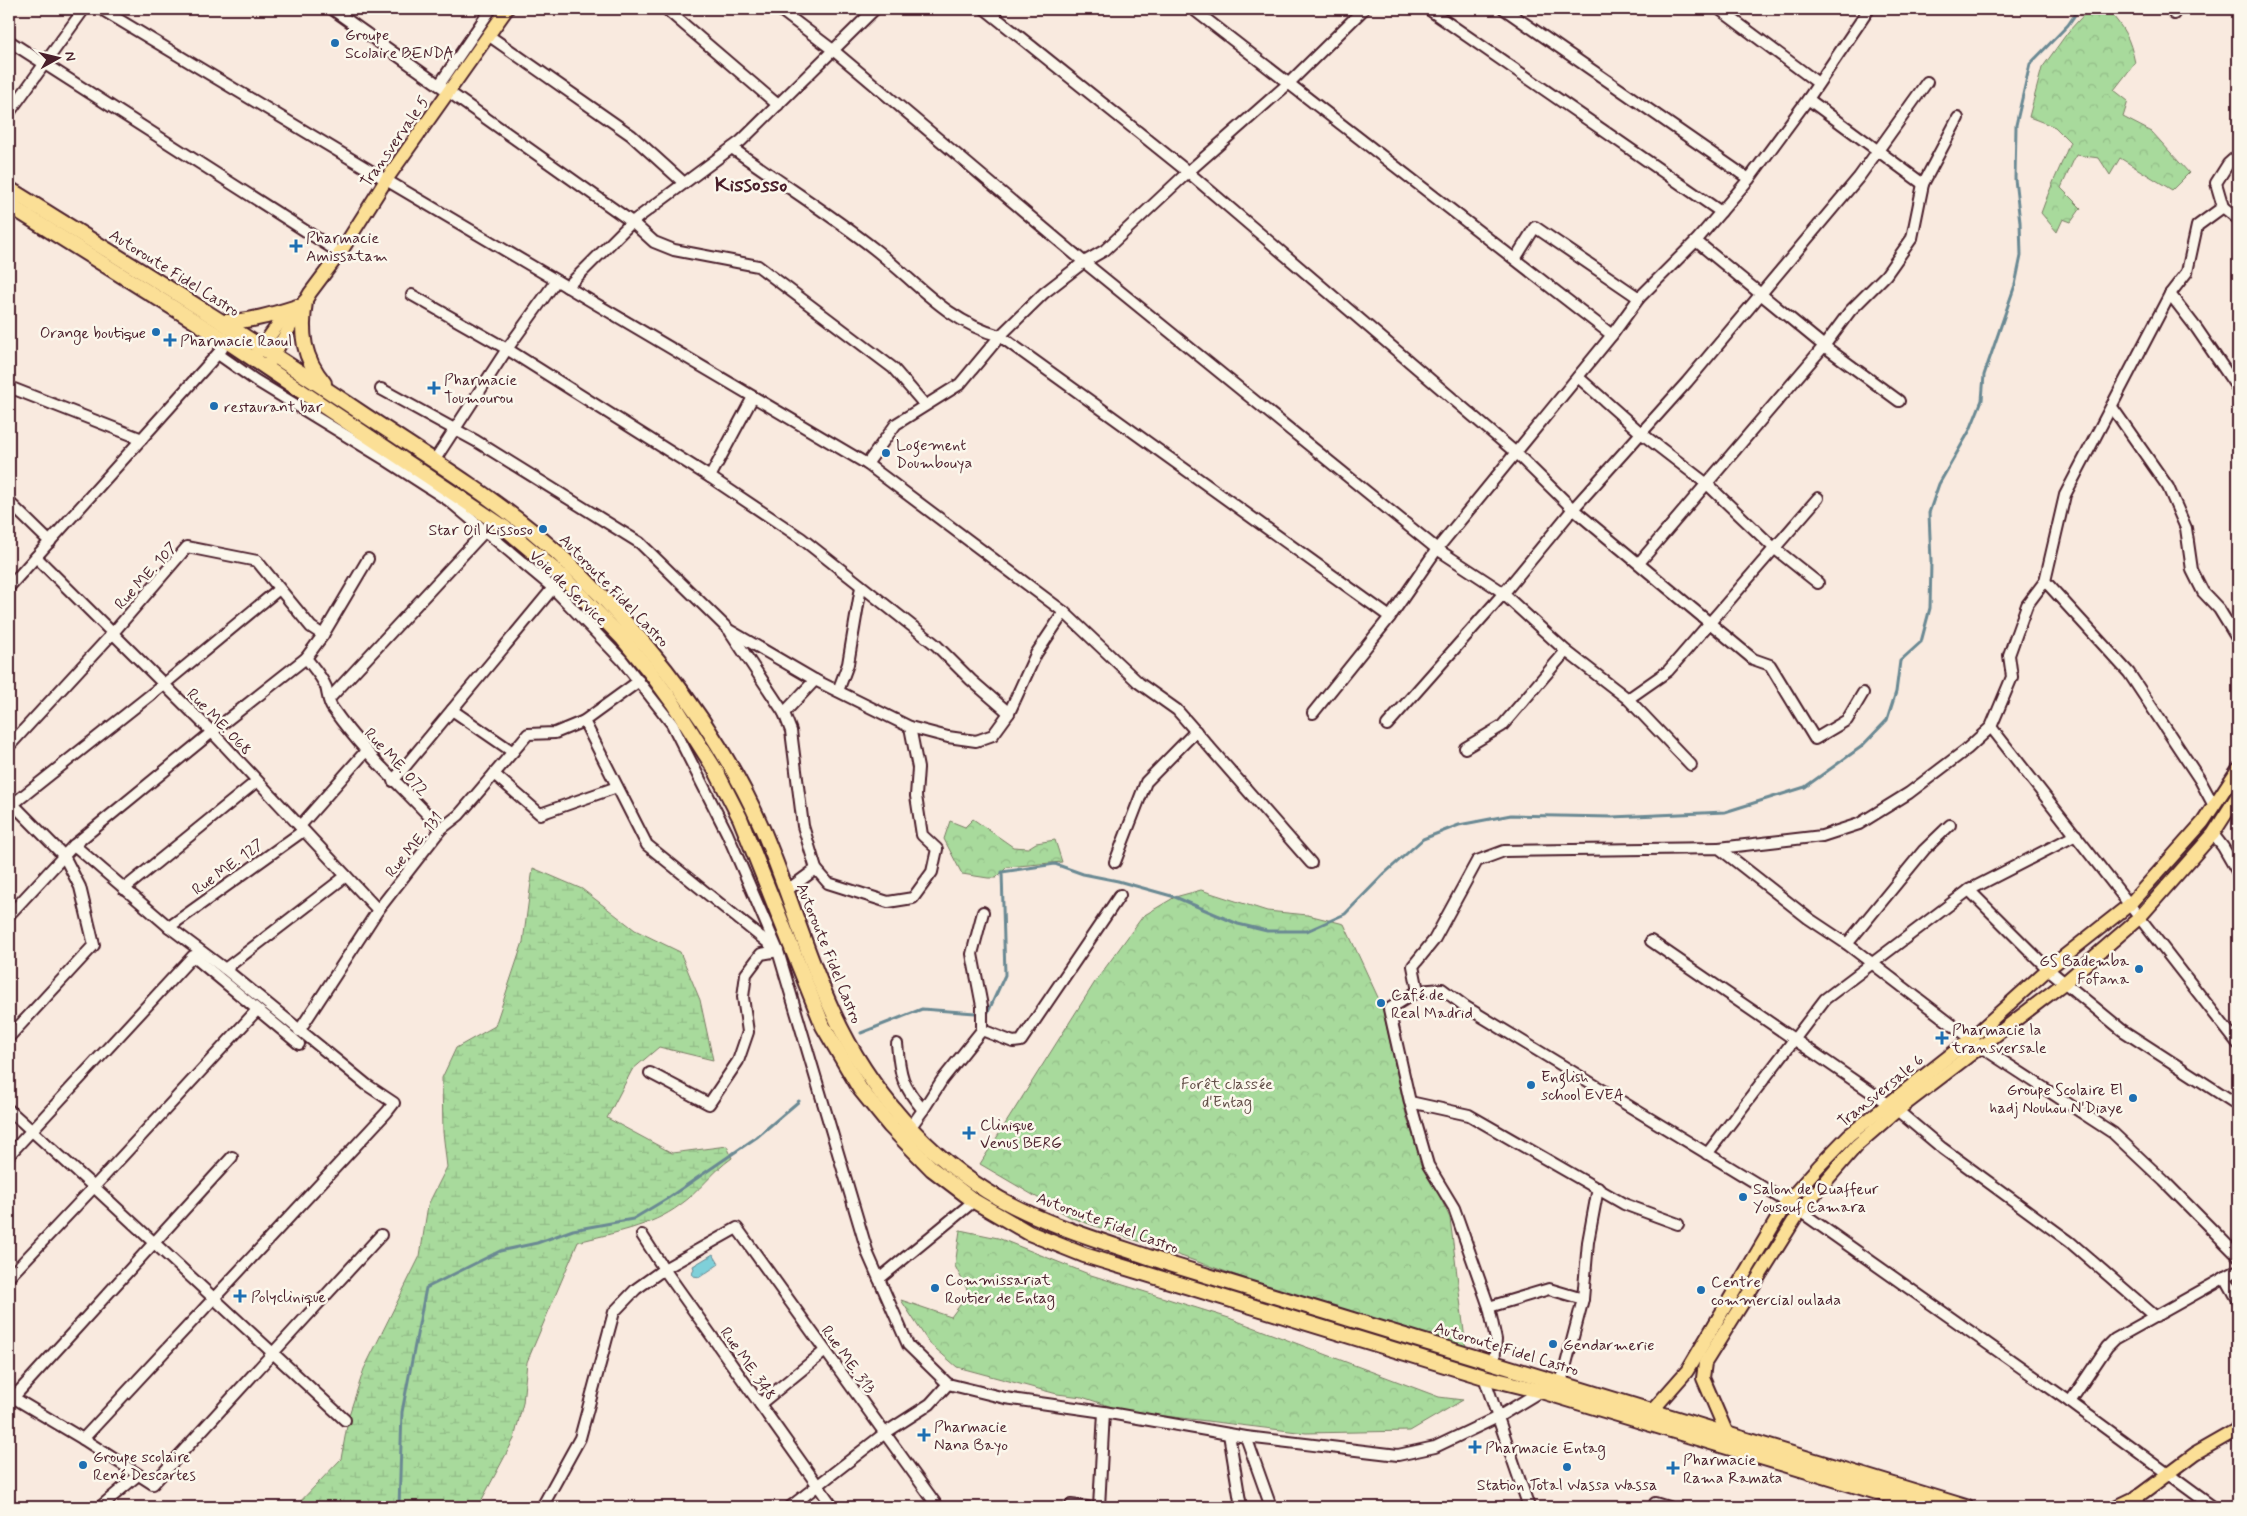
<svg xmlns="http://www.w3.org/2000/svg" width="2247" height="1516" font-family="Mynerve,sans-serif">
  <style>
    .forest { fill: url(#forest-crowns); stroke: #797c64 }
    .wetland { fill: url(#wetland-marsh); stroke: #797c64 }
    .water { fill: url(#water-ripples); stroke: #6a8993 }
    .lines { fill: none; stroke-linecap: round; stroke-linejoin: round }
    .stream { stroke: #6a8993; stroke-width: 3 }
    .minor-casing { stroke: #4a1f2b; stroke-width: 14 }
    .major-casing { stroke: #4a1f2b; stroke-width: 16 }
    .highway-casing { stroke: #4a1f2b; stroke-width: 18 }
    .minor { stroke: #fbf7ec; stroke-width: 10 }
    .major { stroke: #fbdf96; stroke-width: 12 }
    .highway { stroke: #fbdf96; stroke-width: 14 }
    .poi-dot { fill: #1f6fb2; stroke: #fbf7ec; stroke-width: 2 }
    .labels { text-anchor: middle; stroke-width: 5; stroke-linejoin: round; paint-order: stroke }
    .poi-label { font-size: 16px; fill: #4a1f2b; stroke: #fbf7ec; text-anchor: start }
    .street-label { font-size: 16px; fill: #4a1f2b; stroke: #fbf7ec }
    .park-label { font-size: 16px; fill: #624e47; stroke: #fbf7ec }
    .district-label { font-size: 21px; font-weight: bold; fill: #4a1f2b; stroke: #fbf7ec }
  </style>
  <defs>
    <pattern id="forest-crowns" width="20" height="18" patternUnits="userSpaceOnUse" patternTransform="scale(1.25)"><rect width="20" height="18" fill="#a8da9c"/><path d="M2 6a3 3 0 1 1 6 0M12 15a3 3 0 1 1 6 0" fill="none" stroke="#92bb87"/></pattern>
    <pattern id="wetland-marsh" width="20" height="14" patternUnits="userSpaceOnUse" patternTransform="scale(1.25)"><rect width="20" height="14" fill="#a8da9c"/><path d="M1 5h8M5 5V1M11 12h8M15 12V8" fill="none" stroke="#92bb87"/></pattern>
    <pattern id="water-ripples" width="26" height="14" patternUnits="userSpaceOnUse" patternTransform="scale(1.25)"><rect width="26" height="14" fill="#7fd0d9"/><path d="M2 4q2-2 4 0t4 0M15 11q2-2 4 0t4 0" fill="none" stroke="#6fb2ba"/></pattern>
  </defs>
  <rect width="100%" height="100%" fill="#f9eadf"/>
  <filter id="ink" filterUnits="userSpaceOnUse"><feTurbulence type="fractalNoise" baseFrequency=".02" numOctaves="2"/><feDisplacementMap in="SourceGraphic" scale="10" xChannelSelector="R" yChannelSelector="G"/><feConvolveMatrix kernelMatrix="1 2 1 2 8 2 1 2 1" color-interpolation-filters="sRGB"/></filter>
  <g filter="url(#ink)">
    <g class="forest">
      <path d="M2089 9H2107C2124 28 2130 38 2135 63L2114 90 2128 101 2123 117 2152 132 2189 173 2172 190 2120 158 2110 175 2099 158 2076 155 2061 188 2081 208 2071 222 2063 219 2057 232 2041 213C2049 189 2061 167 2070 142L2055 127 2029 117 2042 68 2068 32Z"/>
      <path d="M973 819 1013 847 1028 848 1036 843 1055 840 1062 862 1007 867 996 878H988L962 874 944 839 950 821 965 827Z"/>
      <path d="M1201 890 1267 911 1308 915 1344 924 1382 1006 1407 1119 1425 1165 1450 1218 1467 1356 1072 1218 980 1164 1095 982 1143 916 1175 897Z"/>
      <path d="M960 1230 998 1238 1091 1275 1229 1318 1439 1397 1463 1400 1410 1431 1306 1433 1124 1411 1082 1397 1057 1394 957 1367 929 1343 901 1300 951 1317 969 1293 955 1266Z"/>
    </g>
    <path class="wetland" d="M533 868 582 889 635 930 680 952 700 1000 713 1060 659 1047 632 1070 607 1118 672 1153 727 1146 732 1158C712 1172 699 1192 680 1205 651 1227 612 1233 578 1242L527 1362 523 1403 514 1439 478 1507H295L341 1459 349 1415 364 1369 420 1256 428 1205 447 1167 443 1132 442 1078 456 1048 495 1026 523 942Z"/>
    <path class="water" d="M713 1254 719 1264 700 1277 693 1276 692 1272 694 1269 693 1266Z"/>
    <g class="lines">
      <g class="stream">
        <path d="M988 1012 1005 975 1002 872 1055 864 1083 874 1118 881 1175 897 1238 924 1267 931H1307L1345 914 1385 873 1423 839 1459 825 1511 815 1612 817 1725 812 1805 787 1861 747 1887 720 1896 692 1900 661 1921 642 1930 608 1931 562 1929 513 1939 484 1970 430 1982 400 1984 375 2015 285 2021 256 2020 222 2015 179 2016 125 2030 64 2068 25 2079 9"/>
        <path d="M861 1033 922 1009 975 1013"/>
        <path d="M399 1507 402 1412 426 1288 500 1251 537 1243 573 1230 633 1219 668 1198 757 1137 799 1101"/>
      </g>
      <defs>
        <g id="minor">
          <path d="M101 9 386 180 867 464 1064 612 1139 683 1177 710 1311 863"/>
          <path d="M332 9 632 222 654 242 674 250 758 266 893 368 925 405"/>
          <path d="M666 9 778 105"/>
          <path d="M779 9 833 50 1084 262 1437 549 1498 589 1566 651 1628 699 1691 765"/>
          <path d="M985 9 1188 172 1516 453 1573 509 1753 659 1770 665 1815 739 1847 720 1863 693"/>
          <path d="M1193 9 1612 335"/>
          <path d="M1428 9 1721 212"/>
          <path d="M1504 9 1749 179"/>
          <path d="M1719 9 1818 83"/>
          <path d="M2174 14 2176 9"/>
          <path d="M488 35 631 135 684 183"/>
          <path d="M9 41 340 253"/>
          <path d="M439 85 491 9"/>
          <path d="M1808 99 1923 184"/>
          <path d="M9 113 84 9"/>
          <path d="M732 148C779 182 832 215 877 251 918 284 948 322 1000 336L1390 617"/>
          <path d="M2223 207 2238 219"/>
          <path d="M1696 241 1824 346 1899 401"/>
          <path d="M1515 259 1535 227 1639 298"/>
          <path d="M567 287 632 222 741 141 875 9"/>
          <path d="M2170 294 2197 329 2238 389"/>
          <path d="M412 295 507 349 710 477 801 538 936 645 971 680 1009 713"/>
          <path d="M218 354 255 380 386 460 448 500 553 588 622 660 672 724 727 833 778 951 868 1254 908 1345 948 1384 1005 1398 1104 1412 1246 1437 1398 1455 1435 1447 1498 1417 1541 1391"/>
          <path d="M1578 377 1641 433 1707 484 1774 548 1818 583"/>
          <path d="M9 387 142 439"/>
          <path d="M381 389 476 441 640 543 729 630 815 680 910 727 948 737 976 741 993 735 1009 713 1036 654 1064 612"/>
          <path d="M2112 407 2168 487 2186 528 2192 570 2203 592 2219 609 2238 640"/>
          <path d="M434 461 507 349 556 281"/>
          <path d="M867 464 896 424 960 384 1000 336 1044 293 1084 262 1105 250 1188 172 1289 83 1364 9"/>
          <path d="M710 477 753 397"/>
          <path d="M9 502 50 542"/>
          <path d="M36 557 212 732 378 910"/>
          <path d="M1639 563 1824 346 1850 311 1886 275 1912 238 1923 184 1958 118"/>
          <path d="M2045 581 2129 673 2200 780 2214 806"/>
          <path d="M9 587 222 349"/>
          <path d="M731 633 784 713 791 731 803 826 816 869 828 883 888 902 913 898 932 872 937 849 922 835 916 796 918 768 910 727"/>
          <path d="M306 658C313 667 322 677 326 687 328 694 328 703 333 709 365 755 404 788 441 829"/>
          <path d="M639 681 584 721 647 845 777 950"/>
          <path d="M838 691 848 664 861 587"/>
          <path d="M329 699 485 531"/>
          <path d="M1628 699 1668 671 1818 498"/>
          <path d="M452 710 513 752"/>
          <path d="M784 713 815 680"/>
          <path d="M1313 713 1390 617 1437 549 1612 335 1639 298 1696 241 1749 179 1808 99 1869 9"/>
          <path d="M1387 725 1503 594 1573 509 1687 382 1760 295 1859 177 1927 82"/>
          <path d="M1991 727 2238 1044"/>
          <path d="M9 746 112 634 187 547 257 561 311 627 323 635"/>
          <path d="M1465 748 1502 726 1566 651"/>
          <path d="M494 774 540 814 617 787"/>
          <path d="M393 781 553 588"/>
          <path d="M13 804 163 685 279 589"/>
          <path d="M300 826 365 752"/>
          <path d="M2213 834 2223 847 2238 873"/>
          <path d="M74 845 169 927 225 969 367 1085 394 1103 387 1112 83 1439"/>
          <path d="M1719 848 1822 836 1859 824 1909 793 1967 749 1991 727 2012 677 2009 655 2027 605 2045 581 2065 495 2170 294 2187 272 2197 226 2223 207 2216 183 2228 164 2238 155"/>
          <path d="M1115 862 1146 782 1196 731"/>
          <path d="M124 889 257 781"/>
          <path d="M1969 890 2048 969 2122 1030 2238 1105"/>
          <path d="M786 891 816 869"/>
          <path d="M9 915 74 845 212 732 306 658 323 635 368 559"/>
          <path d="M169 927 303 831"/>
          <path d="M1651 941 1897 1110 1942 1148 2070 1242 2156 1317"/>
          <path d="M1847 944 1924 850 1950 825"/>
          <path d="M225 969 346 876"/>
          <path d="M1418 991 1413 966 1434 940 1477 861 1504 851 1719 848 1808 918 1847 944 1981 1047 2113 1133 2164 1181 2238 1256"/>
          <path d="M257 1010 94 1187 345 1420"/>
          <path d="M982 1030V1006L972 954 983 912"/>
          <path d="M299 1031 378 910 441 829 459 815 528 734 555 733 584 721"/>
          <path d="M9 1037 94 945 80 887 64 856 9 800"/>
          <path d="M897 1044C900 1076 902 1085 923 1110"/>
          <path d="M650 1073 709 1104 738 1061 748 1032 743 997 746 974 761 954 778 951"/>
          <path d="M1410 1102 1469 1115 1624 1204 1678 1224"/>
          <path d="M9 1110 94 1187 9 1277"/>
          <path d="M910 1128 923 1110 942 1080 982 1030 1013 1042 1021 1041 1120 895"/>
          <path d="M1707 1154 1825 999 1969 890 2076 835"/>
          <path d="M9 1155 193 956 299 1044"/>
          <path d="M642 1235 664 1269 833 1507"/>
          <path d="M2225 1277 2238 1300"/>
          <path d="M879 1279 974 1201"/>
          <path d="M1489 1307 1549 1289 1583 1299"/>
          <path d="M1494 1363 1496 1340 1489 1307 1454 1208 1428 1165 1410 1102 1389 1009 1418 991 1442 989 1466 1007 1787 1202 2070 1402 2213 1507"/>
          <path d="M1484 1377 1529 1507"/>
          <path d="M1561 1383 1583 1299 1588 1242 1598 1188"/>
          <path d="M9 1395 83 1439 153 1484 381 1235"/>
          <path d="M13 1398 232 1157"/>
          <path d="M2070 1402 2107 1347 2115 1339 2238 1270"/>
          <path d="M760 1404 825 1351"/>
          <path d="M1229 1434 1241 1507"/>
          <path d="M1246 1437 1271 1507"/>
          <path d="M100 1507 138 1475"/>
          <path d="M542 1507 580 1438 614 1312 636 1289 664 1269 737 1228 938 1507"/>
          <path d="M790 1507 885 1433 930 1404 948 1384"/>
          <path d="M1070 1507 1071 1505 1087 1507"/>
          <path d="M1099 1507 1104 1412"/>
          <path d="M1654 1507 1655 1503 1668 1507"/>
        </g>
        <g id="major">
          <path d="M253 359 277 326 298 306"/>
          <path d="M266 368 310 293 340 253 386 180 507 9"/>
          <path d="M1651 1412 1687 1371 1787 1202 1819 1166 1849 1135 1967 1042 2048 969 2129 905 2203 822 2238 769"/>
          <path d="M1728 1436 1703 1378 1705 1363 1800 1211 1857 1145 1894 1113 2064 983 2139 918 2213 834 2238 795"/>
          <path d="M2116 1507 2137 1497 2196 1453 2238 1429"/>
        </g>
        <g id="highway">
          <path d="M9 189C128 263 247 336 363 414 420 452 479 488 532 531 566 559 597 590 626 623 679 681 730 755 762 828 788 888 805 952 833 1012 868 1089 926 1157 1000 1199 1053 1228 1112 1244 1169 1264L1966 1507"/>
          <path d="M9 205 228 342 453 493 505 528 563 577 623 639 651 673 673 703 716 771 740 818 823 1026 860 1089 890 1126 932 1169 974 1201 1029 1233 1084 1255 1484 1377 1541 1391 1927 1507"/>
          <path d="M305 302C300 333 303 358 324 383"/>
          <path d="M222 322C248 322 272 315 297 307"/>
          <path d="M2136 1507 2137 1497"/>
        </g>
      </defs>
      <use href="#minor" class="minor-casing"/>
      <use href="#major" class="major-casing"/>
      <use href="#highway" class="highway-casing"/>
      <use href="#minor" class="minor"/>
      <use href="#major" class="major"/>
      <use href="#highway" class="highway"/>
    </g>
  </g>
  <g class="poi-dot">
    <circle cx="335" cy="43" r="5"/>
    <path d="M293.5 238.5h5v5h5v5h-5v5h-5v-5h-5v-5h5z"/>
    <circle cx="156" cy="332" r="5"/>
    <path d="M167.5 332.5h5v5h5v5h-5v5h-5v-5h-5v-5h5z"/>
    <path d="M431.5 380.5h5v5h5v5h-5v5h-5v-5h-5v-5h5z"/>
    <circle cx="214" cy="406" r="5"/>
    <circle cx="886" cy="453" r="5"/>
    <circle cx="543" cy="529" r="5"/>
    <circle cx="2139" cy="969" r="5"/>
    <circle cx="1381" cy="1003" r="5"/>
    <path d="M1939.5 1030.5h5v5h5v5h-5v5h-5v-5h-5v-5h5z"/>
    <circle cx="1531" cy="1085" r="5"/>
    <circle cx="2133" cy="1098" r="5"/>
    <path d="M966.5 1125.5h5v5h5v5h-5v5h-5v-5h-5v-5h5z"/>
    <circle cx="1743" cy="1197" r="5"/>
    <circle cx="935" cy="1288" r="5"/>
    <circle cx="1701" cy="1290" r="5"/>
    <path d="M237.5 1288.5h5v5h5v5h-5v5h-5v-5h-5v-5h5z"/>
    <circle cx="1553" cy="1344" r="5"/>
    <path d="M921.5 1427.5h5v5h5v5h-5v5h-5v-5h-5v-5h5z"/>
    <path d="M1472.5 1439.5h5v5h5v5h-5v5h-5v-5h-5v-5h5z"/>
    <circle cx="83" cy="1465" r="5"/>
    <circle cx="1567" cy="1467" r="5"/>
    <path d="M1670.5 1460.5h5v5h5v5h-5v5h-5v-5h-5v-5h5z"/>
  </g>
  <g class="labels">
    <g class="poi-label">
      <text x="345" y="40">Groupe<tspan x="345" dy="18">Scolaire BENDA</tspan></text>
      <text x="306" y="243">Pharmacie<tspan x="306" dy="18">Amissatam</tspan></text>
      <text x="146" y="338" text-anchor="end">Orange boutique</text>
      <text x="180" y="346">Pharmacie Raoul</text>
      <text x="444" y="385">Pharmacie<tspan x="444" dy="18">Toumourou</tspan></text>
      <text x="224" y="412">restaurant bar</text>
      <text x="896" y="450">Logement<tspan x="896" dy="18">Doumbouya</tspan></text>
      <text x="533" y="535" text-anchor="end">Star Oil Kissoso</text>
      <text x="2129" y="966" text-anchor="end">GS Bademba<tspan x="2129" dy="18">Fofana</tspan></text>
      <text x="1391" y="1000">Café de<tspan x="1391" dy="18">Real Madrid</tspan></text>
      <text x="1952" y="1035">Pharmacie la<tspan x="1952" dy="18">transversale</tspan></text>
      <text x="1541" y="1082">English<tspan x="1541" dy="18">school EVEA</tspan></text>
      <text x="2123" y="1095" text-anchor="end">Groupe Scolaire El<tspan x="2123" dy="18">hadj Nouhou N'Diaye</tspan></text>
      <text x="980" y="1130">Clinique<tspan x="980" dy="18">Venus BERG</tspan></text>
      <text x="1753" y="1194">Salon de Quaffeur<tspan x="1753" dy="18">Yousouf Camara</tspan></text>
      <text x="945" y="1285">Commissariat<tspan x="945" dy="18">Routier de Entag</tspan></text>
      <text x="1711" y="1287">Centre<tspan x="1711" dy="18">commercial oulada</tspan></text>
      <text x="251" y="1302">Polyclinique</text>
      <text x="1563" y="1350">Gendarmerie</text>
      <text x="934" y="1432">Pharmacie<tspan x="934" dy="18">Nana Bayo</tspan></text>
      <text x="1485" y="1453">Pharmacie Entag</text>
      <text x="93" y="1462">Groupe scolaire<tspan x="93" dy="18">René Descartes</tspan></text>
      <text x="1683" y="1465">Pharmacie<tspan x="1683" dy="18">Rama Ramata</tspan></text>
      <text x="1567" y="1490" text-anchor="middle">Station Total Wassa Wassa</text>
    </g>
    <g class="street-label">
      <text transform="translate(394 141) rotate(-55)" y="6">Transvervale 5</text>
      <text transform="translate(175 272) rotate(32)" y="6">Autoroute Fidel Castro</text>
      <text transform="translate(145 575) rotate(-48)" y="6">Rue ME. 107</text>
      <text transform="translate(569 587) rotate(44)" y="6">Voie de Service</text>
      <text transform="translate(615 590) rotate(46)" y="6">Autoroute Fidel Castro</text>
      <text transform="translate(220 721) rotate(46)" y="6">Rue ME. 068</text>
      <text transform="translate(397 761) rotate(47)" y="6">Rue ME. 072</text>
      <text transform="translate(413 844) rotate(-50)" y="6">Rue ME. 131</text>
      <text transform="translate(227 866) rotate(-36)" y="6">Rue ME. 127</text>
      <text transform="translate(830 953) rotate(68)" y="6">Autoroute Fidel Castro</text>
      <text transform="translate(1880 1090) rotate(-39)" y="6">Transversale 6</text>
      <text transform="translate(1108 1222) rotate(20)" y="6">Autoroute Fidel Castro</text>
      <text transform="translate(1507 1348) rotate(17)" y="6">Autoroute Fidel Castro</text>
      <text transform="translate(849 1359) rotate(54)" y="6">Rue ME. 313</text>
      <text transform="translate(749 1363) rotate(55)" y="6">Rue ME. 348</text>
    </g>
    <g class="park-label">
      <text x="1227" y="1089">Forêt classée<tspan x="1227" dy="18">d'Entag</tspan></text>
    </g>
    <g class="district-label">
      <text x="751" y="191">Kissosso</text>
    </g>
  </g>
  <rect width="2247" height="1516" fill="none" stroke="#fbf7ec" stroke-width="30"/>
  <rect x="15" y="15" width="2217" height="1486" fill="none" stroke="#4a1f2b" stroke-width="2" filter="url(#ink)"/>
  <g transform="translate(58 58) rotate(82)" stroke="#fbf7ec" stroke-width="4" paint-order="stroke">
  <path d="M0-4L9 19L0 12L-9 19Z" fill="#4a1f2b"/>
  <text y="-8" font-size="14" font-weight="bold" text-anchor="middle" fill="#4a1f2b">N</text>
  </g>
</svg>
